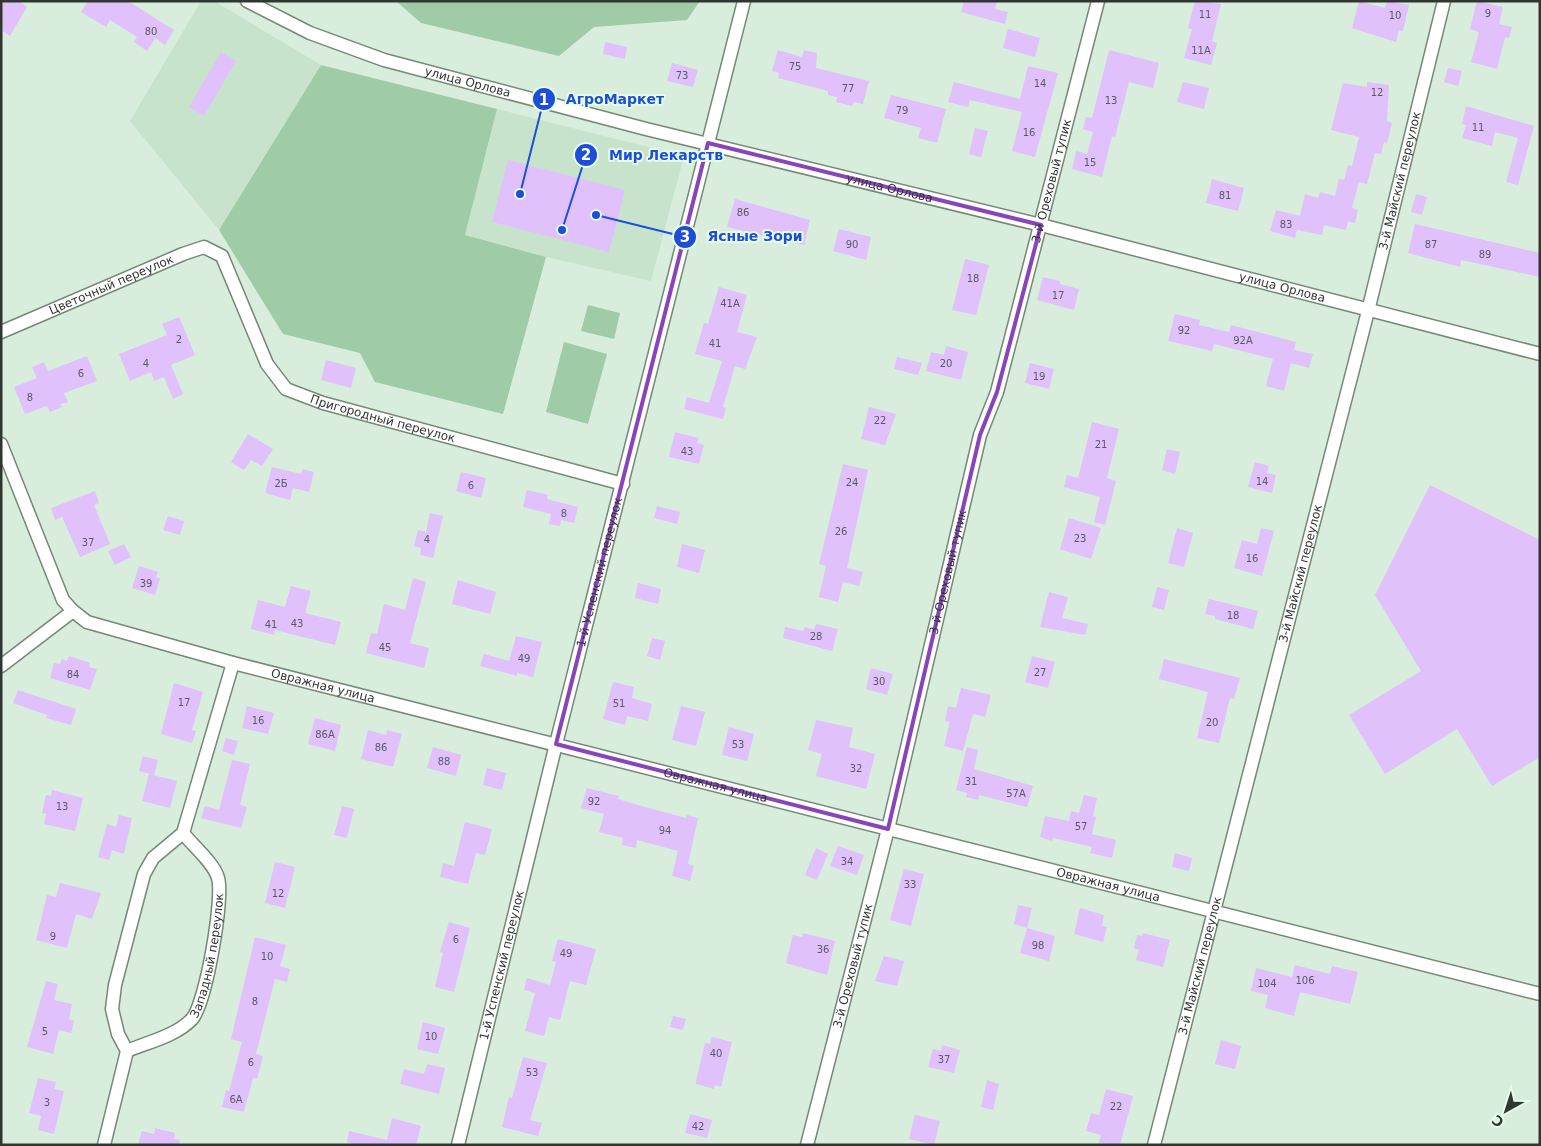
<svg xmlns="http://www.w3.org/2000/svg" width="1541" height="1146" font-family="'DejaVu Sans',sans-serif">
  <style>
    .built { fill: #c8e3cc }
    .green { fill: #9fcba7 }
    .building { fill: #e0c1fc }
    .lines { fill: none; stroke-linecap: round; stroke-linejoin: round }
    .minor-casing { stroke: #758878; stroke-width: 15 }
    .minor { stroke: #fff; stroke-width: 12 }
    .marked { fill: none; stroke: #8844b8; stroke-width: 4; stroke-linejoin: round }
    .labels { text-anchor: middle; stroke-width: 4; stroke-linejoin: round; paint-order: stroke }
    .number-label { font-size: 10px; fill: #5b5a63 }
    .street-label { font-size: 12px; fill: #2f3730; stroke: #e6fbe9 }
    .leader { fill: none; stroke: #1d4ed8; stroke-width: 2 }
    .callout-dot { fill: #1d4ed8; stroke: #e6fbe9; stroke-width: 2 }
    .mark-label { font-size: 15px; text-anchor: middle; font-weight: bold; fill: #fff }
    .callout-label { font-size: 14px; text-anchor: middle; font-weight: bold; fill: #1d4ed8; stroke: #e6fbe9; stroke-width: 4; stroke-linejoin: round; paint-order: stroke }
  </style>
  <rect width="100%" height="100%" fill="#d9eddc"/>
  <g class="built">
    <path d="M201 1H214L321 65 219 230 130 121Z"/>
    <path d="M497 109 684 156 651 281 546 257 465 235Z"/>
  </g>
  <g class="green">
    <path d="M396 1H700L687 20 594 27 559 56 421 23Z"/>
    <path d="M321 65 497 109 465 235 546 257 503 414 375 382 360 353 283 334 219 230Z"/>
    <path d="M588 305 620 313 614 339 581 331Z"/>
    <path d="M564 342 607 354 588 424 546 412Z"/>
  </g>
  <g class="building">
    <path d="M1 1H19L27 7 10 36 1 30Z"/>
    <path d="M88 1H128L174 30 165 45 155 38 147 51 134 42 137 37 110 20 106 27 81 12Z"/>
    <path d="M964 1H997L995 9 1008 12 1005 24 961 12Z"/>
    <path d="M1195 1 1221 4 1212 41 1217 43 1211 65 1184 58 1192 29 1188 28Z"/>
    <path d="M1359 1 1385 8 1387 1 1409 5 1403 31 1399 30 1396 42 1352 28Z"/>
    <path d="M1477 1 1503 7 1499 24 1512 27 1509 38 1505 37 1497 69 1471 62 1479 32 1470 29Z"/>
    <path d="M1008 29 1040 38 1035 57 1003 48Z"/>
    <path d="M605 42 627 47 625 59 603 54Z"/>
    <path d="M778 50 802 57 804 50 817 53 816 68 869 81 863 104 854 102 852 106 836 102 837 97 828 95V91L778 78 779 73 772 71Z"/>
    <path d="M1109 50 1159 63 1153 88 1129 82 1115 137 1112 136 1102 177 1072 169 1076 151 1087 154 1093 132 1083 129 1086 117 1092 118Z"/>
    <path d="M221 52 236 61 204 116 189 107Z"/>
    <path d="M672 63 698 70 693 87 667 81Z"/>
    <path d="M1028 66 1058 73 1035 157 1012 151 1022 112 970 100 968 107 948 102 954 82 1020 99Z"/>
    <path d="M1448 68 1462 71 1458 86 1444 82Z"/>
    <path d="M1183 82 1209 88 1204 109 1177 102Z"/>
    <path d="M1367 82 1389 85 1387 121 1392 123 1387 143 1384 142 1381 154 1375 153 1367 184 1359 182 1352 208 1358 210 1355 223 1348 221 1346 230 1324 225 1322 235 1297 230 1295 238 1270 231 1276 210 1300 216 1305 194 1318 198 1320 192 1335 196 1339 179 1344 180 1348 165 1352 166 1359 137 1331 130 1343 83 1367 87Z"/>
    <path d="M891 95 946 109 937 143 918 138 921 128 884 118Z"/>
    <path d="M1466 106 1534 126 1518 185 1506 182 1518 138 1495 132 1492 146 1462 138 1466 125 1462 124Z"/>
    <path d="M975 128 988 131 981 157 969 154Z"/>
    <path d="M508 160 625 190 609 252 492 222Z"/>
    <path d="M1212 179 1244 188 1238 211 1206 203Z"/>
    <path d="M1416 194 1427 197 1422 215 1411 212Z"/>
    <path d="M735 199 810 220 804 245 727 227Z"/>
    <path d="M1415 224 1540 253V277L1461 260 1460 267 1408 253Z"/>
    <path d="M839 229 871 237 866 260 833 251Z"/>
    <path d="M965 259 989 265 976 315 952 310Z"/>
    <path d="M1043 277 1060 281V284L1079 289 1074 310 1037 300Z"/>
    <path d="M719 287 747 295 737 332 757 337 745 369 735 366 723 407 726 408 723 419 684 409 687 397 709 403 722 361 695 354 704 323 708 324Z"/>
    <path d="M1175 314 1200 320 1199 325 1229 332 1231 325 1296 342 1294 350 1313 354 1309 368 1291 363 1284 391 1266 386 1273 359 1214 344 1212 351 1168 341Z"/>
    <path d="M179 317 195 355 171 365 183 394 173 399 164 377 154 381 151 372 130 381 119 354 167 335 162 324Z"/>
    <path d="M946 346 968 352 961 380 926 371 931 352 944 355Z"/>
    <path d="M87 356 97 381 64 393 68 402 61 404 62 407 50 412 47 406 25 414 14 387 37 378 32 367 44 362 48 371Z"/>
    <path d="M897 357 922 363 918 375 894 369Z"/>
    <path d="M326 360 356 368 351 388 321 380Z"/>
    <path d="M1030 363 1054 369 1049 389 1025 383Z"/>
    <path d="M869 407 896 414 885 445 861 439Z"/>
    <path d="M1092 422 1119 429 1107 478 1116 481 1105 525 1094 522 1100 497 1064 487 1067 475 1078 478Z"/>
    <path d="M675 432 699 438 697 443 704 445 699 464 669 457Z"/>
    <path d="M248 434 273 449 262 466 251 460 244 470 231 462Z"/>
    <path d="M1167 449 1180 452 1175 474 1162 470Z"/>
    <path d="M1255 462 1269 466 1267 473 1276 475 1272 493 1248 487Z"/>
    <path d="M843 464 868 470 847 568 863 572 859 586 843 582 838 602 819 597 826 566 819 564Z"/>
    <path d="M272 467 301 474 303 469 314 472 309 492 293 488 290 500 265 493Z"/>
    <path d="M461 472 486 478 481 498 456 491Z"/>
    <path d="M1430 485 1540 540V757L1492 786 1457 729 1385 774 1349 715 1421 671 1375 595Z"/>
    <path d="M527 490 548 495 547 499 578 507 574 523 561 520 560 526 549 524 551 514 523 507Z"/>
    <path d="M95 491 99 503 94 505 110 544 80 557 62 517 55 520 51 508Z"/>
    <path d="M657 506 680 512 677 524 654 518Z"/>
    <path d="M430 513 443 516 433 558 420 555 421 548 414 546 418 530 426 532Z"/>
    <path d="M168 516 184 521 180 535 163 530Z"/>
    <path d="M1069 518 1101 528 1091 559 1060 549Z"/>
    <path d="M1177 528 1193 533 1184 567 1168 563Z"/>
    <path d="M1261 528 1274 531 1262 576 1234 568 1242 540 1257 544Z"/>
    <path d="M124 544 131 557 115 565 108 551Z"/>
    <path d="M682 544 705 550 699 573 677 567Z"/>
    <path d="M139 566 158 572 156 577 160 579 155 595 132 588Z"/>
    <path d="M413 578 426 582 410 643 429 648 424 668 366 653 371 633 377 634 384 604 405 610Z"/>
    <path d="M458 580 496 592 490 614 452 604Z"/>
    <path d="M638 583 661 589 658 604 635 598Z"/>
    <path d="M291 586 311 591 305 613 341 622 335 645 275 630 274 635 251 629 258 600 285 607Z"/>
    <path d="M1157 587 1169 590 1164 610 1152 607Z"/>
    <path d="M1049 592 1068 597 1062 618 1088 624 1085 635 1040 627Z"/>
    <path d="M1209 599 1258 611 1253 629 1215 619V616L1205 614Z"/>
    <path d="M816 624 838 629 832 651 783 638 785 627 803 631 805 627 814 630Z"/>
    <path d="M516 636 542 642 533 677 517 673V676L480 666 484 654 509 661Z"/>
    <path d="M652 638 665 641 660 660 647 656Z"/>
    <path d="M69 656 90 663 89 667 97 669 90 690 50 678 54 663 60 664 62 659 67 661Z"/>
    <path d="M1032 656 1055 662 1048 688 1025 682Z"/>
    <path d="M1164 659 1240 678 1234 699 1230 698 1219 743 1197 738 1208 692 1159 679Z"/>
    <path d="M871 668 893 674 887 695 866 689Z"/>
    <path d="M613 682 634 687 632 698 652 704 648 721 627 716 625 725 603 719Z"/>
    <path d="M174 683 203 692 192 730 196 731 192 743 161 734Z"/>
    <path d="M961 688 991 695 985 717 973 714 963 751 944 746 950 722 945 721 948 706 956 708Z"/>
    <path d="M18 690 76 709 71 725 46 718 47 715 13 703Z"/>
    <path d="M247 706 274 713 268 734 242 728Z"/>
    <path d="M681 706 705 712 696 746 672 740Z"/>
    <path d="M315 718 341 725 335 751 308 744Z"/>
    <path d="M816 720 853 728 849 747 875 754 866 789 816 776 822 754 808 750Z"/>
    <path d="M729 727 754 734 747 761 722 755Z"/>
    <path d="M368 730 386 735 387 730 402 734 393 767 361 759Z"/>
    <path d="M226 738 238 741 234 755 222 751Z"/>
    <path d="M433 747 461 755 456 776 427 768Z"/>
    <path d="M967 747 978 750 974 769 1033 786 1027 807 979 795 978 800 966 797 967 793 956 790Z"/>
    <path d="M143 756 158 760 154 775 139 771Z"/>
    <path d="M232 760 250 764 240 805 247 807 241 828 201 818 205 806 219 810Z"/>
    <path d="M487 768 506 773 502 790 483 785Z"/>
    <path d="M149 774 177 781 170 808 142 801Z"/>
    <path d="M587 788 619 796 618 799 645 807 686 818 687 815 698 818 688 864 694 866 690 881 672 876 678 851 637 840 636 848 622 845 623 838 599 832 604 814 581 808Z"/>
    <path d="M52 790 83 798 75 831 44 824 46 814 42 813 46 795 51 796Z"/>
    <path d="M1084 795 1097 798 1093 816 1096 817 1092 834 1116 840 1112 858 1090 853 1092 847 1053 838 1052 841 1040 837 1045 816 1069 821 1071 811 1079 813Z"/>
    <path d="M342 806 354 809 347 838 334 835Z"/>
    <path d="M119 815 132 818 124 854 112 850 109 860 98 857 107 824 116 827Z"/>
    <path d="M465 822 492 829 485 855 476 853 468 884 440 877 443 863 454 866Z"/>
    <path d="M838 846 864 855 857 875 830 866Z"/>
    <path d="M816 848 828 854 817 880 805 875Z"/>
    <path d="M1175 853 1192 858 1189 871 1172 867Z"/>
    <path d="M275 862 295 867 285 908 265 903Z"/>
    <path d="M904 869 924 874 911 926 890 920Z"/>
    <path d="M60 883 101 893 92 919 76 914 67 948 36 940 47 895 56 897Z"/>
    <path d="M1018 905 1032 908 1027 928 1014 924Z"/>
    <path d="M1080 908 1104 915 1102 926 1107 927 1103 942 1074 934Z"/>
    <path d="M449 922 470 928 454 992 435 987 443 953 440 952Z"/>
    <path d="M1027 928 1055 936 1049 961 1020 953Z"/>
    <path d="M803 933 835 941 827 975 786 963 793 935 802 937Z"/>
    <path d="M1143 933 1170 940 1163 967 1136 960 1139 950 1134 948 1137 935 1142 936Z"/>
    <path d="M255 937 286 945 280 966 290 969 287 982 275 979 256 1054 263 1056 257 1079 253 1078 244 1112 222 1107 226 1090 229 1091 242 1042 231 1039Z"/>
    <path d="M558 939 596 949 586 985 570 981 560 1020 549 1017 544 1036 525 1031 535 993 524 990 527 978 550 985 556 962 552 961Z"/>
    <path d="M884 956 904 961 897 986 875 981Z"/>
    <path d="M1295 965 1330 974 1332 966 1358 972 1350 1004 1300 992 1294 1016 1265 1008 1268 995 1251 991 1256 968 1292 977Z"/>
    <path d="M46 981 58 984 54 1000 72 1004 69 1019 74 1021 71 1033 59 1030 53 1054 27 1047Z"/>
    <path d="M673 1016 686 1019 683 1030 670 1027Z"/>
    <path d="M423 1022 445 1028 438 1054 417 1049Z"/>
    <path d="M712 1037 732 1042 721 1087 715 1085 714 1089 696 1084V1081L705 1043 710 1044Z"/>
    <path d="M1221 1040 1241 1046 1235 1069 1215 1064Z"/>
    <path d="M942 1045 960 1050 954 1073 928 1067 933 1049 941 1051Z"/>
    <path d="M523 1057 547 1063 530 1120 542 1123 538 1136 502 1127 509 1097 512 1098Z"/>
    <path d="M427 1064 445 1068 439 1094 400 1084 404 1069 424 1074Z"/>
    <path d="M38 1078 56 1082 54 1089 64 1091 54 1134 38 1130 41 1116 29 1113Z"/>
    <path d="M987 1080 999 1084 993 1110 981 1107Z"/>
    <path d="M1106 1089 1133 1096 1120 1145 1099 1143 1101 1135 1086 1131 1091 1113 1099 1115Z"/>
    <path d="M690 1114 712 1120 707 1138 685 1133Z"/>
    <path d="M915 1115 940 1121 934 1145 909 1139Z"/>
    <path d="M392 1118 421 1126 416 1145H356L347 1142 349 1131 387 1140Z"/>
    <path d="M155 1128 175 1133 174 1139 180 1140 179 1145H138L142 1131 154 1134Z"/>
  </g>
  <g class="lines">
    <defs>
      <g id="minor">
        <path id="s1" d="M247 1 310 33 384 60 646 129 1041 225 1540 354"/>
        <path id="s2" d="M1 332 183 254 204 247 222 256 267 364 286 389 323 403 623 484"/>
        <path id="s3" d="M1 444 63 600 73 611 87 622 233 663 1540 994"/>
        <path d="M1 666 73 611"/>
        <path id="s4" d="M127 1051C148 1042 176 1036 192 1019 206 1003 224 898 218 878 214 863 193 846 183 833"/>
        <path d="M104 1145 127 1051 118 1034 112 1009 115 985 144 874 153 858 183 833 233 663"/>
        <path id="s5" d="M458 1145 556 744 744 1"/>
        <path id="s6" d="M807 1145 888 829 980 435 997 392 1098 1"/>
        <path id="s7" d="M1154 1145 1368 311 1444 1"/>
      </g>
    </defs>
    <use href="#minor" class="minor-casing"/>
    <use href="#minor" class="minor"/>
  </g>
  <path class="marked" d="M708 143 1041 225 997 392 980 435 888 829 556 744Z"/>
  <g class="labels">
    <g class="number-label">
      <text x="1488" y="17">9</text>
      <text x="1205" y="18">11</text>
      <text x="1395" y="19">10</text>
      <text x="151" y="35">80</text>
      <text x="1201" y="54">11А</text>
      <text x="795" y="70">75</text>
      <text x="682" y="79">73</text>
      <text x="1040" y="87">14</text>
      <text x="848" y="92">77</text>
      <text x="1377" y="96">12</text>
      <text x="1111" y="104">13</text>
      <text x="902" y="114">79</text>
      <text x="1478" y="131">11</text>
      <text x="1029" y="136">16</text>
      <text x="1090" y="166">15</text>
      <text x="1225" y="199">81</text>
      <text x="743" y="216">86</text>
      <text x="1286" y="228">83</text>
      <text x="852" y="248">90</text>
      <text x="1431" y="248">87</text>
      <text x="1485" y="258">89</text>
      <text x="973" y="282">18</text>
      <text x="1058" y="299">17</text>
      <text x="730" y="307">41А</text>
      <text x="1184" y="334">92</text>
      <text x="179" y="343">2</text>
      <text x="1243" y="344">92А</text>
      <text x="715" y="347">41</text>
      <text x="146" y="367">4</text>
      <text x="946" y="367">20</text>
      <text x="81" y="377">6</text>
      <text x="1039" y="380">19</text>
      <text x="30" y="401">8</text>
      <text x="880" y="424">22</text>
      <text x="1101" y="448">21</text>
      <text x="687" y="455">43</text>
      <text x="1262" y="485">14</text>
      <text x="852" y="486">24</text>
      <text x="281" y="487">2Б</text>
      <text x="471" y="489">6</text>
      <text x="564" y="517">8</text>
      <text x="841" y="535">26</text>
      <text x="1080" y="542">23</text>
      <text x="427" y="543">4</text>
      <text x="88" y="546">37</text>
      <text x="1252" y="562">16</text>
      <text x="146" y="587">39</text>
      <text x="1233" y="619">18</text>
      <text x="297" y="627">43</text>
      <text x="271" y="628">41</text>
      <text x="816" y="640">28</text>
      <text x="385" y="651">45</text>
      <text x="524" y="662">49</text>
      <text x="1040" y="676">27</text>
      <text x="73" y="678">84</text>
      <text x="879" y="685">30</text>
      <text x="184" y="706">17</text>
      <text x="619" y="707">51</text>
      <text x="258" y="724">16</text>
      <text x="1212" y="726">20</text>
      <text x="325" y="738">86А</text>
      <text x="738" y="748">53</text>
      <text x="381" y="751">86</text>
      <text x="444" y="765">88</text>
      <text x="856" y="772">32</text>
      <text x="971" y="785">31</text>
      <text x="1016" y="797">57А</text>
      <text x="594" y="805">92</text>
      <text x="62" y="810">13</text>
      <text x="1081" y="830">57</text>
      <text x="665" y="834">94</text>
      <text x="847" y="865">34</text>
      <text x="910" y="888">33</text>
      <text x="278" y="897">12</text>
      <text x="53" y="940">9</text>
      <text x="456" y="943">6</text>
      <text x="1038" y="949">98</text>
      <text x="823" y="953">36</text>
      <text x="566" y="957">49</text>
      <text x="267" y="960">10</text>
      <text x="1305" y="984">106</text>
      <text x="1267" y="987">104</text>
      <text x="255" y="1005">8</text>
      <text x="45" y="1035">5</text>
      <text x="431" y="1040">10</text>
      <text x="716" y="1057">40</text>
      <text x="944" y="1063">37</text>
      <text x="251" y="1066">6</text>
      <text x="532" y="1076">53</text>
      <text x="236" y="1103">6А</text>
      <text x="47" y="1106">3</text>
      <text x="1116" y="1110">22</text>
      <text x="698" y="1130">42</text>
    </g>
    <g class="street-label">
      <text dy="4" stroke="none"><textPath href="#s1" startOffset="236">улица Орлова</textPath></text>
      <text dy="4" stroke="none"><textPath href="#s6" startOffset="995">3-й Ореховый тупик</textPath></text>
      <text dy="4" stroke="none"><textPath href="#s7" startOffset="995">3-й Майский переулок</textPath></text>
      <text dy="4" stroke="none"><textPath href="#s1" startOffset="671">улица Орлова</textPath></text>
      <text dy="4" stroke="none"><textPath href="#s2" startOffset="120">Цветочный переулок</textPath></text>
      <text dy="4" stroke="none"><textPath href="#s1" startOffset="1076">улица Орлова</textPath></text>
      <text dy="4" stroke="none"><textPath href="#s2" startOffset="490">Пригородный переулок</textPath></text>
      <text dy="4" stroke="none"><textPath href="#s6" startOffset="590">3-й Ореховый тупик</textPath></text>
      <text dy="4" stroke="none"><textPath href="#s5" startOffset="590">1-й Успенский переулок</textPath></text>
      <text dy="4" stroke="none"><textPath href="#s7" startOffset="590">3-й Майский переулок</textPath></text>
      <text dy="4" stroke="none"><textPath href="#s3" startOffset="445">Овражная улица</textPath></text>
      <text dy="4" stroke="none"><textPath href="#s3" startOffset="850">Овражная улица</textPath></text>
      <text dy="4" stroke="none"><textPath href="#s3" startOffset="1255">Овражная улица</textPath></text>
      <text dy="4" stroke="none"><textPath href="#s4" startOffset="139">Западный переулок</textPath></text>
      <text dy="4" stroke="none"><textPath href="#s6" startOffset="185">3-й Ореховый тупик</textPath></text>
      <text dy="4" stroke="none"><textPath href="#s7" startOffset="185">3-й Майский переулок</textPath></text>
      <text dy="4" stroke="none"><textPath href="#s5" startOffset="185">1-й Успенский переулок</textPath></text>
    </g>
  </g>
  <path class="leader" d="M520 194L544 99M562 230L586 155M596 215L685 237"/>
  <g class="callout-dot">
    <circle cx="520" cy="194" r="5"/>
    <circle cx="562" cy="230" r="5"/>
    <circle cx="596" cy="215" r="5"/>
    <circle cx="544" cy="99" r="12"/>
    <circle cx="586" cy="155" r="12"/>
    <circle cx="685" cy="237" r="12"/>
  </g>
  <g class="mark-label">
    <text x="544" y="105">1</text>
    <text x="586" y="160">2</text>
    <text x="685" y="242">3</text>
  </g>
  <g class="callout-label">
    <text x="615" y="104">АгроМаркет</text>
    <text x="666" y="160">Мир Лекарств</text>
    <text x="755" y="241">Ясные Зори</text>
  </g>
  <rect width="1541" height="1146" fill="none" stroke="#2f3730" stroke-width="5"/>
  <g transform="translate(1506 1111) rotate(219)" stroke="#e6fbe9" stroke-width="4" paint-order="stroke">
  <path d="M0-4L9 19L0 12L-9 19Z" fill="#2f3730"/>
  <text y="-8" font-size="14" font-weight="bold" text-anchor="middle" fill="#2f3730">С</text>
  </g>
</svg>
